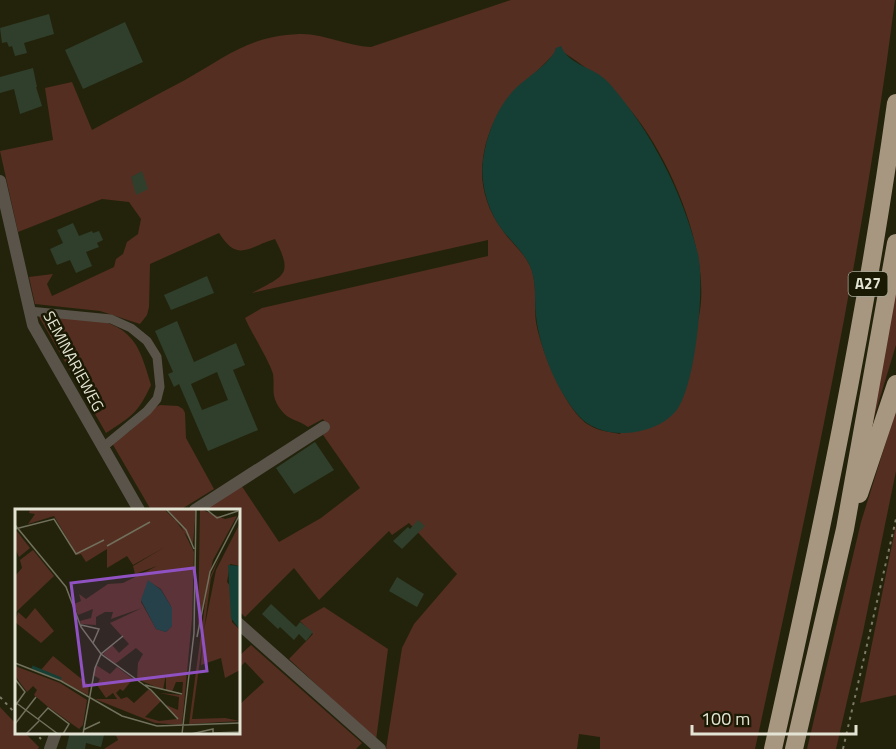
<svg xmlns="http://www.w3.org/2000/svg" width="896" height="749" font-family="'Titillium Web',sans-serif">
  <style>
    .green { fill: #542e20; fill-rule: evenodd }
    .water { fill: #153f35 }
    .building { fill: #2f3f2c; fill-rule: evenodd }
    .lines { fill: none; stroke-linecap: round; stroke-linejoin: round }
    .path { stroke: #7b7b67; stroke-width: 2; stroke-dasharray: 3 4.5; stroke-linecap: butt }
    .pedestrian { stroke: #5a534a; stroke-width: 9 }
    .minor { stroke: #5a534a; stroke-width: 12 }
    .motorway { stroke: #a89780; stroke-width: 18 }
    .labels { text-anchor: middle; stroke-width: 5; stroke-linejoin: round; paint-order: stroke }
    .shield { fill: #1a1903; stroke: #a7a796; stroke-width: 1.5 }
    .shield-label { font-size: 15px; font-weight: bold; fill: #e4e4d5 }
    .street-label { font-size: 16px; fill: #e4e4d5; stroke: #1a1903 }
    .inset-river { fill: none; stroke: #153f35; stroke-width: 3 }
    .inset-road { fill: none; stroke: #70705c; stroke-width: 1.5 }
    .view { fill: #9051c3; fill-opacity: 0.15; stroke: #9051c3; stroke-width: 3 }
    .inset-edge { fill: none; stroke: #e4e4d5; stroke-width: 3 }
  </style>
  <rect width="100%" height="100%" fill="#23230b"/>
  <g class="green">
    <path d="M511 0H895C863 252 809 501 755 749H600V737L579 734 577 749H386L402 648 414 624 457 574 409 523 392 535 389 531 319 600 294 568 245 617 239 611 238 510H201L241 485 279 542 321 518 360 488 321 432 328 427 323 419 308 427C299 420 288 420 281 410 270 395 275 389 273 374 271 364 250 330 245 318L262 308 488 256V240L252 293C284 275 294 276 275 239 248 247 238 263 219 233L150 264 149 307 147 315 140 324 100 311 35 304 29 277 53 274 47 284 52 296 114 267 116 259 123 254 127 242 138 234 141 219 129 202 102 199 18 232 0 151 53 140 45 88 72 82 92 130C123 113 154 96 185 80 226 57 249 36 299 34 324 33 346 46 371 47ZM556 48C582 63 605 82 626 105 668 151 712 254 699 316 697 326 685 338 679 347 660 376 640 405 620 434 610 432 598 431 589 425 566 412 540 348 536 322 534 304 538 280 529 264 522 250 509 241 501 228 487 209 479 183 483 159 491 105 520 90 555 53Z"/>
    <path d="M896 280V345L872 424Z"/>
    <path d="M38 315C71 318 117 313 136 345 143 357 147 372 151 385 138 413 132 416 106 433Z"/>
    <path d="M160 405 178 406 183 409 185 413 186 438 214 489 180 510H151L112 443 130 431 154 408Z"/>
    <path d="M896 410V471L863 632 836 749H807L861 522Z"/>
    <path d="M896 525V695L860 703Z"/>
    <path d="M324 607 388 649 376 740 289 659 313 634 300 621Z"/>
    <path d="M251 645 362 743 356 749H104L118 740 115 733 238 732 239 705 264 682 245 662 239 668V656Z"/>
    <path d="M0 707 16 724V732L25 733 39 747 38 749H0Z"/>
  </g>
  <path class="water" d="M561 46C569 66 595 67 609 83 651 131 682 191 698 254 705 285 696 386 676 411 663 426 644 432 625 433 608 434 589 428 578 415 556 389 540 350 536 316 534 299 537 280 529 264 523 252 512 242 503 231 488 212 480 184 483 160 487 134 496 110 513 91 524 79 552 63 556 48Z"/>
  <g class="building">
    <path d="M49 14 54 34 24 43 27 53 15 56 12 46 9 47 7 42 2 43 0 28Z"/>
    <path d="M125 22 143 62 83 89 65 50Z"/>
    <path d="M33 68 37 87H36L42 106 20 114 14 89 0 93V77Z"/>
    <path d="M142 171 148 189 136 195 131 177Z"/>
    <path d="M73 223 79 236 92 231 93 233 99 231 103 240 97 243 99 247 86 252 92 266 76 273 70 260 57 265 50 249 63 243 57 230Z"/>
    <path d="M207 276 214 293 171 310 164 295Z"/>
    <path d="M177 321 194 362 236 343 245 365 233 370 258 430 208 451 179 384 174 387 168 374 173 372 155 331ZM217 372 228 400 202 410 191 384Z"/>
    <path d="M315 442 334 470 294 494 276 468Z"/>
    <path d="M418 520 425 526 402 549 393 541 408 527 410 529Z"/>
    <path d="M397 577 424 594 417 607 389 591Z"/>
    <path d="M271 604 296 627 300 622 313 632 306 641 299 634 294 640 280 627 278 629 262 614Z"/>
    <path d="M70 732H92L104 735 101 747 86 743 85 749H66Z"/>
  </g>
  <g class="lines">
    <g class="path">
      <path d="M0 697 16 714"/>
      <path d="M34 732 41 739"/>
      <path d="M843 749 896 519"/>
    </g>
    <path class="pedestrian" d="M29 311 111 319 131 328 147 341 157 357 160 387 157 399 147 411 102 448"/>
    <g class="minor">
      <path d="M0 181 33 325 139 510"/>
      <path d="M195 510 324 427"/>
      <path d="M238 623 380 749"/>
      <path d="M50 749 56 732"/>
    </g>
    <g class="motorway">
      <path d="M859 494 896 384"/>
      <path d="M773 749C821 535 866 320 896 103"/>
      <path d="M794 749 845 529 896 243"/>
    </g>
  </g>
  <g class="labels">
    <rect class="shield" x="848.5" y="272" width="39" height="24" rx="4.5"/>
    <g class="shield-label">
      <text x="868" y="289">A27</text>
    </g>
    <g class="street-label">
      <text transform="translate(74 361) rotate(62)" y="6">SEMINARIEWEG</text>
    </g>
  </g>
  <g transform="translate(15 509)">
    <rect width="225" height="225" fill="#23230b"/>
    <path d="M15 0H149L166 17 179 43 177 110 167 216 140 214 80 190H102L98 184 91 189 82 176 85 170 78 166 81 156 95 165 102 158 118 170 108 182 105 180 101 184 106 190 112 188 119 194 134 180 146 192 130 208 144 212 162 210 151 196 163 201 164 188 145 184 167 186 168 173H161L157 183 151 182V165L148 181 122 170 123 154 128 145 121 139 100 155 88 145 97 136 104 144 114 135 95 114 127 99 96 110 98 103H90L81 108V116L66 115 65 112 76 109 78 100 63 106 59 95 66 92 64 85 71 90 93 75 108 74 142 57 120 65 118 57 150 38 118 56 112 47 92 59V40L71 53 66 45 62 46 39 7 13 15 20 5 14 4ZM133 72 146 80 156 97 157 117 151 123 141 120 126 93ZM152 0H181L178 35ZM185 0 210 10 222 7 198 51 183 117ZM225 14V57L215 55 212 73 216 78 217 113 225 121V161L210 169 206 149 186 156 188 126 201 61ZM1 21 15 39 4 48 0 39ZM18 41 39 67 0 104V67L7 59 5 51ZM206 45 196 69 177 210 210 209 225 212 174 215 193 72ZM20 99 39 122 26 134 0 113 3 103 11 110ZM38 147 74 176 73 186 26 161ZM0 157 45 174 72 191 68 216 64 220 32 197 19 186 22 181 18 177 12 183 0 167Z" fill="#542e20" fill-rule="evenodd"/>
    <path d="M213 56 225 57V121L216 109ZM133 71 146 81 157 99V117L151 123 141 120 126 91Z" fill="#153f35"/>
    <path class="inset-river" d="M17 158 46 170"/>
    <path class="inset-road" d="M151 0 171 21 179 40M191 0 202 9 223 2M0 16 51 78 66 118 86 145 136 181 163 210M0 20 39 10 61 45 89 31M92 37 135 13M66 116 84 120 78 134M182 128 195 63 225 5M0 154 46 172 107 207 142 217 225 214M0 170 10 183 0 197M130 176 167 185M0 193 43 225M23 210 33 199 54 215 48 225M0 215 21 188M68 221 85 213M11 225 24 212M68 225 80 159 86 145 108 127M167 225 179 124 181 0M176 225 198 220V224L225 223"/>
    <path class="view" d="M179 59 192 162 69 177 56 74Z"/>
    <rect width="225" height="225" class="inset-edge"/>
  </g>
  <path d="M692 725v9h164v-9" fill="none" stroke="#e4e4d5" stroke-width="3"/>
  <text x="701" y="725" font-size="18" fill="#e4e4d5" stroke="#1a1903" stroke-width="4.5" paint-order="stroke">100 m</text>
</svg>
